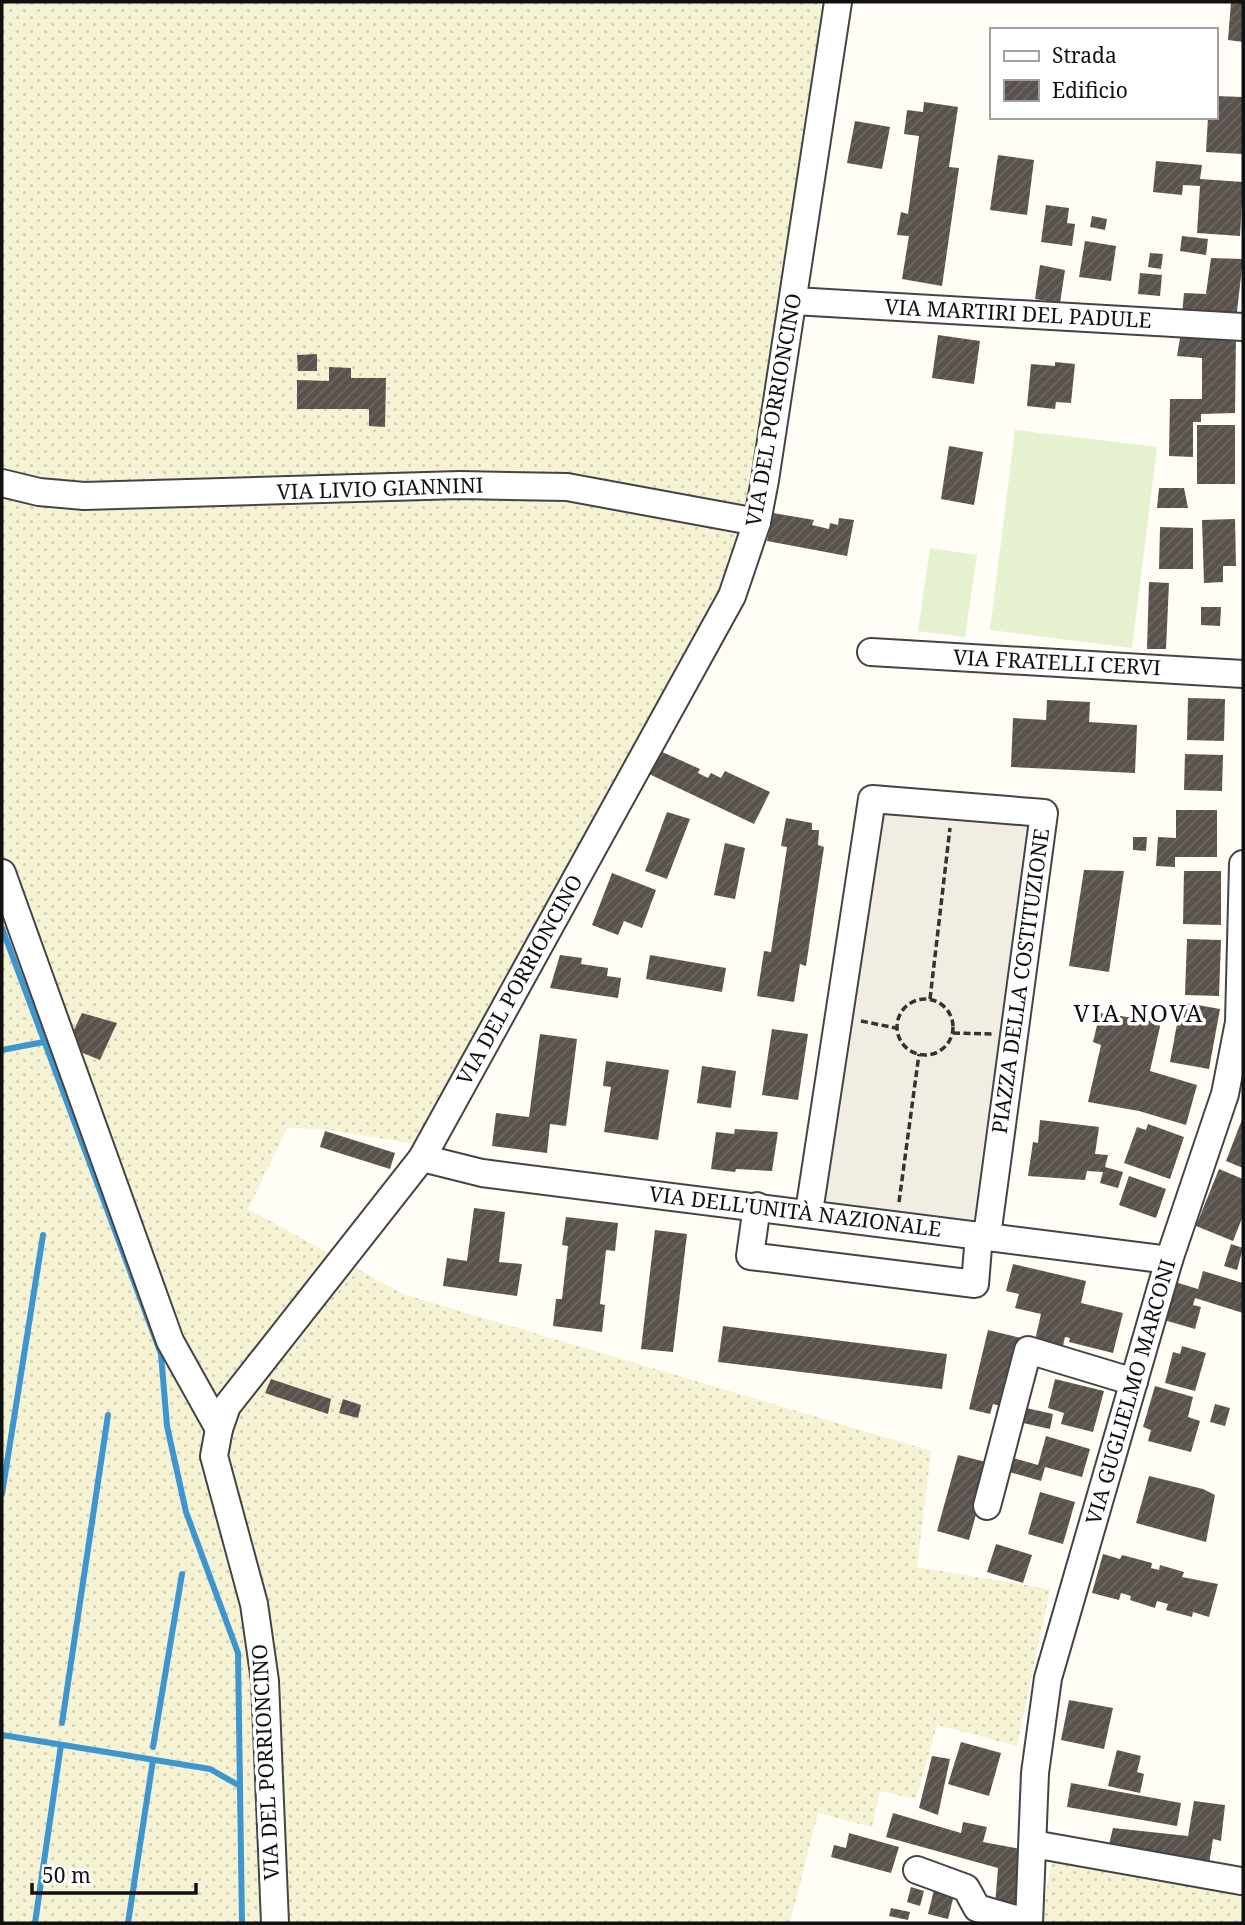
<svg xmlns="http://www.w3.org/2000/svg" width="1245" height="1925" font-family="'Noto Serif',serif">
  <style>
    .farmland { fill: url(#farmland-dots) }
    .pitch { fill: #e6f2cf }
    .plaza { fill: #f1ede2 }
    .lines { fill: none; stroke-linecap: round; stroke-linejoin: round }
    .stream { stroke: #3f96cf; stroke-width: 6 }
    .building { fill: url(#building-hatch) }
    .minor-casing { stroke: #444; stroke-width: 30 }
    .path { stroke: #333; stroke-width: 3.5; stroke-dasharray: 7 3.5; stroke-linecap: butt }
    .minor { stroke: #fff; stroke-width: 26 }
    .labels { text-anchor: middle; stroke-width: 7; stroke-linejoin: round; paint-order: stroke }
    .street-label { font-size: 21px; fill: #111; stroke: #fff }
    .quarter-label { font-size: 24px; letter-spacing: 2px; fill: #111; stroke: #fff }
  </style>
  <defs>
    <pattern id="farmland-dots" width="8" height="8" patternUnits="userSpaceOnUse" patternTransform="scale(1.75)"><rect width="8" height="8" fill="#f6f3d4"/><path d="M2 2h.1M6 6h.1" fill="none" stroke="#d2cfb5" stroke-width="1.8" stroke-linecap="round"/></pattern>
    <pattern id="building-hatch" width="6" height="6" patternUnits="userSpaceOnUse" patternTransform="scale(1.75)"><rect width="6" height="6" fill="#5a524d"/><path d="M-1 1l2-2M0 6l6-6M5 7l2-2" fill="none" stroke="#6d6662"/></pattern>
  </defs>
  <rect width="100%" height="100%" fill="#fffdf5"/>
  <g class="farmland">
    <path d="M2 2H851L772 488 741 604 434 1147 324 1129 287 1128 248 1209 403 1294 931 1451 917 1567 1050 1589 1017 1746 937 1725 916 1799 880 1791 872 1827 818 1813 790 1923H2Z"/>
    <path d="M1052 1859 1243 1892V1923H1041Z"/>
  </g>
  <g class="pitch">
    <path d="M1015 430 1157 447 1132 648 990 630Z"/>
    <path d="M930 548 977 555 965 637 918 631Z"/>
  </g>
  <path class="plaza" d="M872 799 1044 813 987 1236 809 1212Z"/>
  <g class="lines">
    <g class="stream">
      <path d="M2 928 161 1354 167 1426 186 1512 238 1653 242 1923"/>
      <path d="M2 1050 44 1042"/>
      <path d="M2 1494 43 1235"/>
      <path d="M62 1723 108 1415"/>
      <path d="M2 1735 210 1769 240 1786"/>
      <path d="M153 1747 182 1574"/>
      <path d="M35 1923 61 1745"/>
      <path d="M128 1923 153 1760"/>
    </g>
  </g>
  <g class="building">
    <path d="M1231 2H1243V42L1228 40Z"/>
    <path d="M1215 96 1243 97V154L1206 152 1208 117H1215Z"/>
    <path d="M924 102 958 107 949 167 959 168 942 286 902 279 909 236 897 235 901 212 908 214 919 136 904 134 907 110 923 112Z"/>
    <path d="M855 121 890 127 882 169 847 163Z"/>
    <path d="M998 155 1034 160 1027 215 990 210Z"/>
    <path d="M1156 161 1202 165 1200 179 1243 182 1240 236 1197 233 1200 186 1183 185 1182 195 1153 192Z"/>
    <path d="M1046 205 1069 208 1067 223 1075 224 1072 246 1041 242Z"/>
    <path d="M1092 216 1107 219 1105 230 1090 227Z"/>
    <path d="M1182 236 1208 239 1206 255 1180 251Z"/>
    <path d="M1085 241 1116 246 1111 281 1079 277Z"/>
    <path d="M1150 253 1163 254 1161 269 1148 267Z"/>
    <path d="M1211 258 1243 259 1236 320 1182 315 1184 293 1206 294Z"/>
    <path d="M1040 265 1065 270 1060 303 1035 299Z"/>
    <path d="M1140 273 1162 275 1160 296 1138 294Z"/>
    <path d="M1181 332 1236 334 1235 413 1201 414V422H1193V457L1169 456 1170 399H1202V358L1177 356Z"/>
    <path d="M938 335 980 341 974 384 932 378Z"/>
    <path d="M317 354V371H298L297 355Z"/>
    <path d="M1055 362 1075 364 1071 403 1056 402 1055 409 1027 406 1031 364 1055 366Z"/>
    <path d="M329 367 351 368V378H386L385 427 369 426V409H297V380L329 381Z"/>
    <rect x="1197" y="425" width="38" height="59"/>
    <path d="M949 446 983 452 974 505 941 499Z"/>
    <path d="M1159 488H1184L1188 508H1157Z"/>
    <path d="M773 513 814 520 812 525 829 529 830 523 838 525 839 518 854 520 847 556 767 541Z"/>
    <path d="M1235 519 1236 566H1223V582L1204 583 1202 520Z"/>
    <path d="M1160 527 1193 528V569H1159Z"/>
    <path d="M1149 582 1169 583 1166 649H1147Z"/>
    <path d="M1201 607H1221L1220 626 1201 625Z"/>
    <path d="M1188 698 1225 699 1224 741 1187 740Z"/>
    <path d="M1047 700 1090 702 1089 722 1137 725 1135 773 1011 767 1013 718 1046 720Z"/>
    <path d="M660 751 700 769 698 773 708 778 711 773 721 778 725 771 770 792 754 824 649 774Z"/>
    <path d="M1185 754 1223 755 1222 791 1184 790Z"/>
    <path d="M1176 810H1217V857H1175V867L1156 866 1158 837 1176 838Z"/>
    <path d="M667 812 690 819 667 879 645 871Z"/>
    <path d="M786 818 812 823V830H819L818 845 824 847 806 966 800 964 794 1002 757 996 764 951 771 952 787 847 781 846Z"/>
    <path d="M1133 837H1147L1146 851 1133 850Z"/>
    <path d="M725 843 745 848 735 899 714 895Z"/>
    <path d="M1084 870 1124 871 1109 972 1069 966Z"/>
    <path d="M1184 871H1221V925L1183 924Z"/>
    <path d="M612 873 656 890 642 928 624 921 618 935 592 925Z"/>
    <path d="M1187 939 1221 940 1219 996 1185 995Z"/>
    <path d="M560 955 582 958 581 964 608 968 607 976 621 978 618 998 550 988Z"/>
    <path d="M650 955 726 968 722 992 646 979Z"/>
    <path d="M1181 1002 1220 1009 1209 1069 1170 1062Z"/>
    <path d="M82 1013 117 1023 100 1060 73 1049V1032Z"/>
    <path d="M1100 1013 1161 1022 1150 1071 1197 1085 1186 1125 1139 1111 1088 1102 1101 1045 1093 1042Z"/>
    <path d="M772 1029 808 1034 798 1100 762 1095Z"/>
    <path d="M540 1034 577 1039 566 1126 550 1124 547 1153 492 1146 496 1113 529 1117Z"/>
    <path d="M606 1061 669 1070 658 1140 604 1132 611 1087 603 1086Z"/>
    <path d="M702 1066 736 1071 731 1108 697 1103Z"/>
    <path d="M1243 1117V1168L1226 1161Z"/>
    <path d="M1040 1120 1099 1127 1095 1154 1108 1155 1105 1167 1123 1172 1118 1188 1100 1183 1103 1172 1087 1171 1085 1180 1028 1176 1033 1142 1038 1143Z"/>
    <path d="M1148 1124 1184 1137 1170 1179 1124 1163 1137 1127 1146 1130Z"/>
    <path d="M735 1129 778 1132 772 1171 736 1169 735 1172 711 1169 716 1132 734 1134Z"/>
    <path d="M325 1131 395 1153 390 1169 320 1147Z"/>
    <path d="M1219 1169 1243 1179V1216L1233 1241 1196 1226Z"/>
    <path d="M1129 1176 1166 1189 1156 1218 1119 1205Z"/>
    <path d="M474 1208 505 1212 499 1262 522 1264 517 1296 443 1286 447 1258 467 1261Z"/>
    <path d="M566 1217 618 1223 615 1251 606 1250 600 1304 605 1305 602 1332 553 1326 556 1299H562L568 1246 562 1245Z"/>
    <path d="M655 1230 687 1234 673 1352 641 1349Z"/>
    <path d="M1231 1244 1243 1248 1237 1270 1224 1266Z"/>
    <path d="M1013 1264 1086 1281 1081 1303 1123 1313 1113 1353 1069 1342 1070 1338 1065 1337 1063 1346 1035 1340 1041 1314 1015 1308 1019 1294 1006 1291Z"/>
    <path d="M1203 1271 1243 1283V1313L1195 1298 1193 1305 1201 1307 1195 1329 1164 1320 1175 1282 1198 1289Z"/>
    <path d="M723 1326 947 1354 942 1389 718 1362Z"/>
    <path d="M988 1330 1021 1338 1004 1407 993 1404 990 1414 969 1409Z"/>
    <path d="M1182 1346 1206 1353 1195 1391 1165 1383 1173 1352 1180 1354Z"/>
    <path d="M271 1379 331 1399 328 1414 265 1393Z"/>
    <path d="M1055 1379 1104 1391 1093 1432 1061 1424 1064 1413 1048 1408Z"/>
    <path d="M1155 1386 1193 1397 1188 1417 1200 1421 1191 1452 1148 1441 1151 1430 1143 1427Z"/>
    <path d="M343 1399 361 1405 358 1418 339 1413Z"/>
    <path d="M1215 1404 1230 1408 1225 1426 1210 1422Z"/>
    <path d="M1026 1408 1053 1414 1050 1429 1023 1423Z"/>
    <path d="M1046 1436 1090 1449 1082 1477 1045 1467 1041 1481 1006 1471 1010 1457 1038 1465Z"/>
    <path d="M958 1455 990 1463 969 1540 937 1531Z"/>
    <path d="M1149 1476 1203 1489 1215 1495 1206 1542 1136 1523Z"/>
    <path d="M1040 1492 1075 1502 1063 1544 1028 1534Z"/>
    <path d="M996 1544 1032 1555 1023 1583 987 1572Z"/>
    <path d="M1103 1554 1120 1559 1122 1555 1152 1563 1151 1568 1159 1570 1160 1565 1184 1572 1182 1577 1218 1584 1209 1617 1193 1612 1192 1617 1166 1610 1168 1604 1157 1601 1155 1608 1130 1600 1131 1596 1121 1593 1119 1600 1092 1593Z"/>
    <path d="M1069 1700 1113 1708 1104 1749 1061 1740Z"/>
    <path d="M961 1742 1001 1753 989 1796 948 1784Z"/>
    <path d="M1117 1750 1141 1756 1137 1772 1144 1774 1140 1793 1108 1786Z"/>
    <path d="M932 1756 950 1759 938 1815 919 1808Z"/>
    <path d="M1071 1783 1181 1803 1177 1826 1067 1807Z"/>
    <path d="M1194 1801 1225 1805 1221 1841 1213 1839 1209 1864 1109 1844 1113 1828 1188 1836Z"/>
    <path d="M893 1813 961 1833 963 1822 987 1827 983 1842 1020 1849 1018 1908 995 1905 998 1868 886 1837Z"/>
    <path d="M849 1833 899 1847 891 1873 831 1857 834 1845 846 1848Z"/>
    <path d="M911 1887 924 1891 920 1906 907 1902Z"/>
    <path d="M934 1890 954 1895 948 1919 928 1914Z"/>
    <path d="M891 1908 910 1912 908 1920 889 1916Z"/>
  </g>
  <g class="lines">
    <defs>
      <g id="minor">
        <path d="M794 301 1243 327"/>
        <path d="M2 483 39 492 84 496 460 485 567 487 757 522"/>
        <path d="M871 652 1243 674"/>
        <path d="M2 873 170 1341 219 1429"/>
        <path d="M422 1158 482 1173 1169 1260"/>
        <path d="M757 1206 750 1256 975 1284 979 1235"/>
        <path d="M809 1212 872 799 1044 813 987 1236"/>
        <path d="M987 1506 1028 1350 1134 1382"/>
        <path d="M1033 1844 1241 1881"/>
        <path d="M917 1870 966 1888 977 1908 1029 1923"/>
        <path d="M275 1923 265 1681 254 1604 214 1456 219 1429 227 1406 422 1158 732 596 757 522 765 480 838 2"/>
        <path d="M1029 1923 1035 1773 1048 1678 1169 1260 1225 1094 1239 1022 1243 864"/>
      </g>
    </defs>
    <use href="#minor" class="minor-casing"/>
    <g class="path">
      <circle cx="925" cy="1027" r="28"/>
      <path d="M930 999 950 828"/>
      <path d="M861 1021 896 1028"/>
      <path d="M953 1033 992 1034"/>
      <path d="M899 1202 919 1054"/>
    </g>
    <use href="#minor" class="minor"/>
  </g>
  <g class="labels">
    <g class="street-label">
      <text transform="translate(1018 314) rotate(3)" y="7">VIA MARTIRI DEL PADULE</text>
      <text transform="translate(774 410) rotate(-80)" y="7">VIA DEL PORRIONCINO</text>
      <text transform="translate(380 489) rotate(-2)" y="7">VIA LIVIO GIANNINI</text>
      <text transform="translate(1057 663) rotate(3)" y="7">VIA FRATELLI CERVI</text>
      <text transform="translate(520 980) rotate(-61)" y="7">VIA DEL PORRIONCINO</text>
      <text transform="translate(1021 981) rotate(-82)" y="7">PIAZZA DELLA COSTITUZIONE</text>
      <text transform="translate(795 1212) rotate(7)" y="7">VIA DELL'UNITÀ NAZIONALE</text>
      <text transform="translate(1131 1392) rotate(-74)" y="7">VIA GUGLIELMO MARCONI</text>
      <text transform="translate(266 1762) rotate(-93)" y="7">VIA DEL PORRIONCINO</text>
    </g>
    <g class="quarter-label">
      <text x="1139" y="1022">VIA NOVA</text>
    </g>
  </g>
  <rect width="1245" height="1925" fill="none" stroke="#111111" stroke-width="7"/>
  <rect x="990" y="28" width="228" height="91" fill="#ffffff" stroke="#a0a0a0" stroke-width="2"/>
  <rect x="1004" y="51" width="35" height="10" fill="#ffffff" stroke="#a0a0a0" stroke-width="2"/>
  <text x="1052" y="63" font-size="21" fill="#111111">Strada</text>
  <rect x="1004" y="80" width="35" height="21" fill="url(#building-hatch)" stroke="#a0a0a0" stroke-width="2"/>
  <text x="1052" y="98" font-size="21" fill="#111111">Edificio</text>
  <path d="M32 1883v10h164v-10" fill="none" stroke="#111111" stroke-width="3.5"/>
  <text x="42" y="1883" font-size="21" fill="#111111" stroke="#ffffff" stroke-width="5" paint-order="stroke">50 m</text>
</svg>
